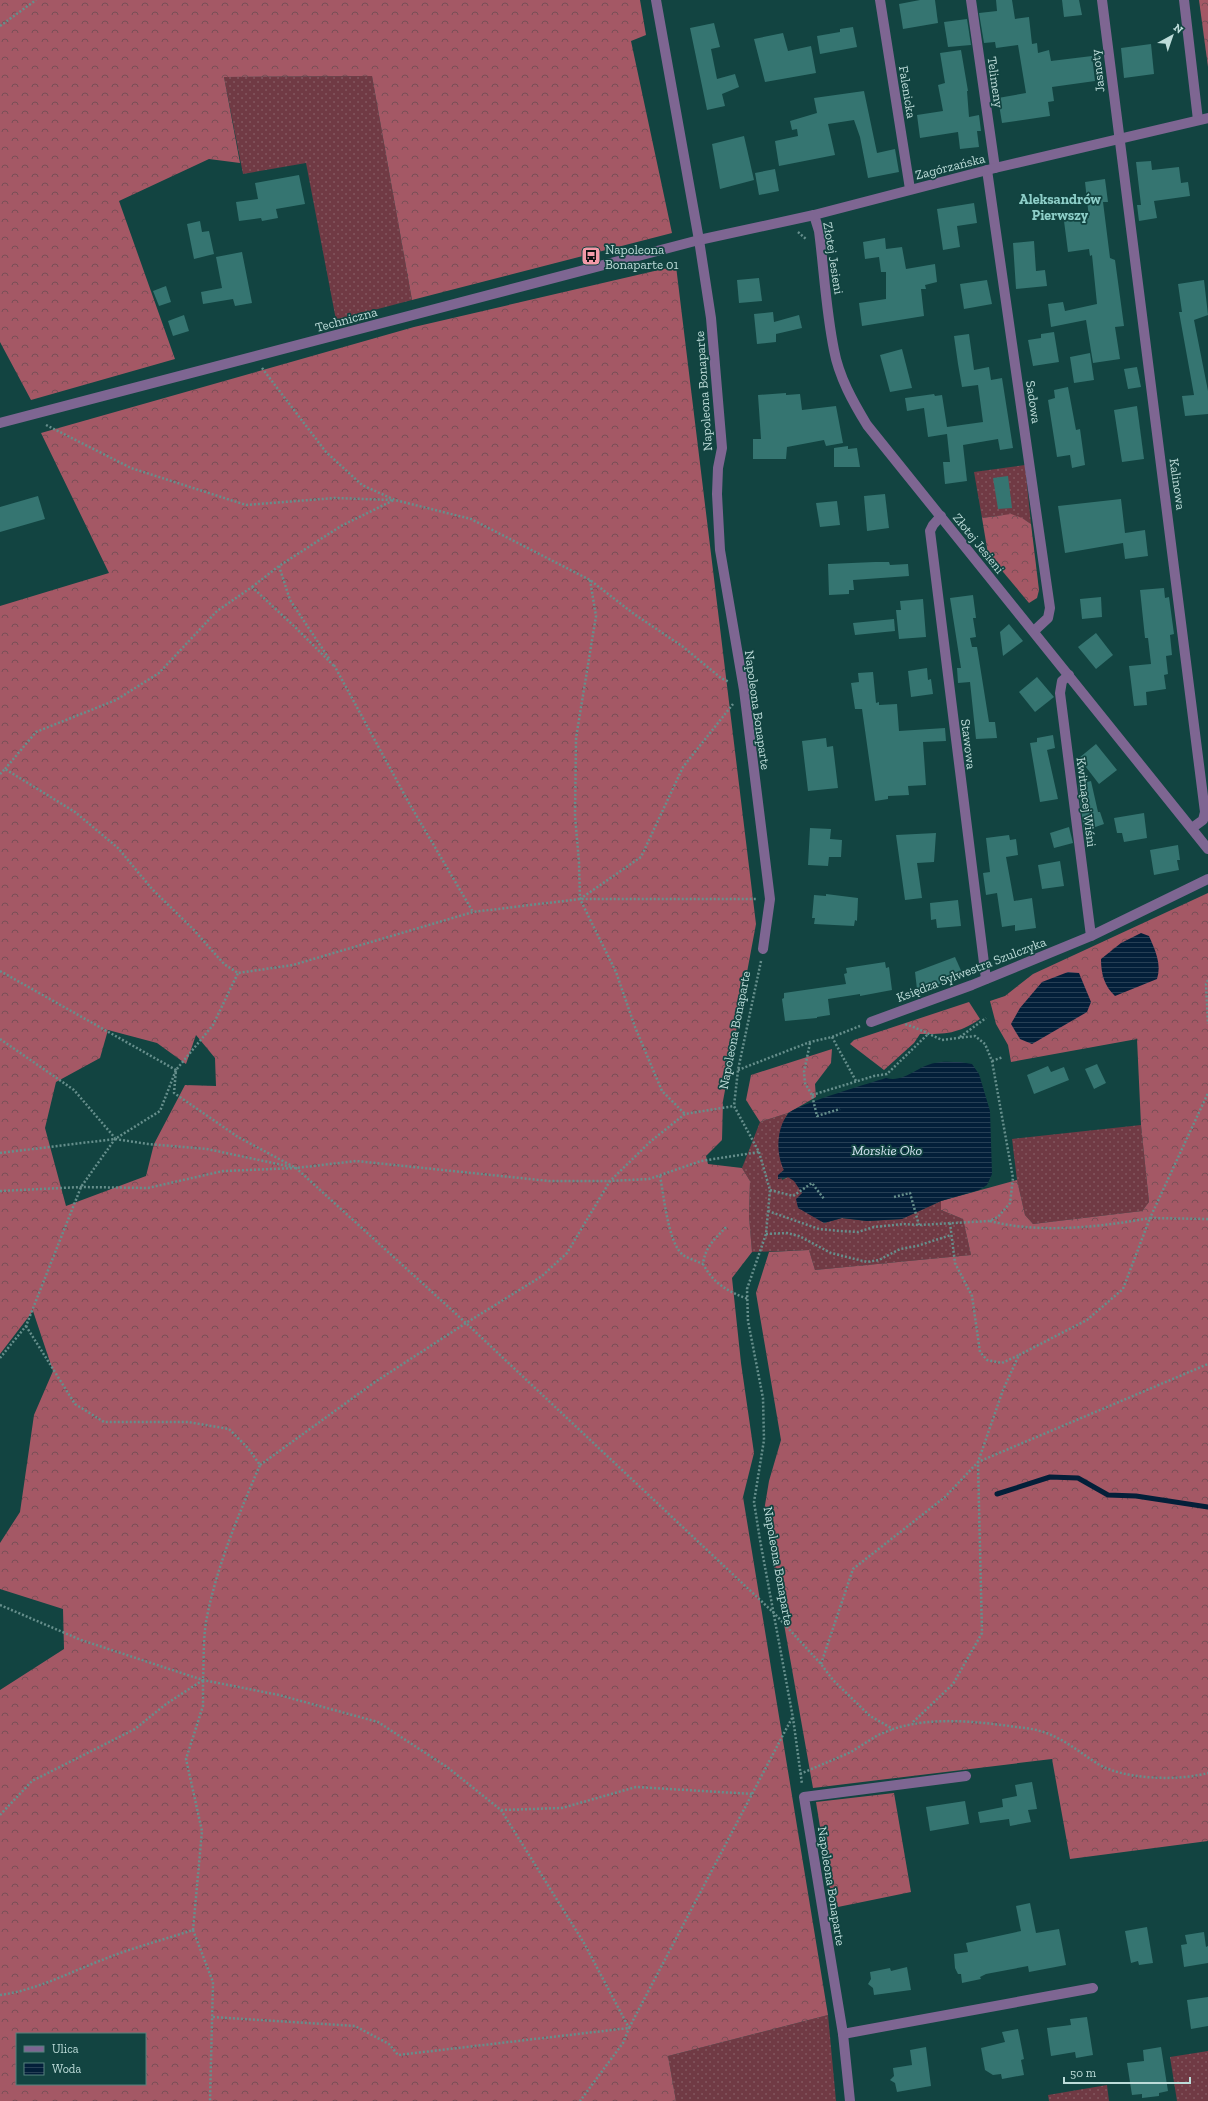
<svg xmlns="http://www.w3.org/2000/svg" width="1208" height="2101" font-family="'Zilla Slab',serif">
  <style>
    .grass { fill: url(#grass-dots) }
    .forest { fill: url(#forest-crowns); fill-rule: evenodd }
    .water { fill: url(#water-rules) }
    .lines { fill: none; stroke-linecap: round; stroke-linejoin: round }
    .stream { stroke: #031f39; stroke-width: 5 }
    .building { fill: #357571 }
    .path { stroke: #668f8c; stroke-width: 2.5; stroke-dasharray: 2 2; stroke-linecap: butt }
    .minor { stroke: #7e6692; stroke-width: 10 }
    .labels { text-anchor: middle; stroke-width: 3.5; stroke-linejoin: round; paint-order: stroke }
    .street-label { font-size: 13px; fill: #bddcd9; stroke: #124441 }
    .poi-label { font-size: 13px; fill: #bddcd9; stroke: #124441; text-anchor: start }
    .neighbourhood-label { font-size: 14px; font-weight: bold; fill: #8ecfc9; stroke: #124441 }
    .water-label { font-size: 14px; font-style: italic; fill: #d5e4f3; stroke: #124441 }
  </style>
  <defs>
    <pattern id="grass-dots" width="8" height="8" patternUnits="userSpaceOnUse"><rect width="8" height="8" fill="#703a44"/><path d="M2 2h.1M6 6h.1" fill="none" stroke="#82565e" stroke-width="1.8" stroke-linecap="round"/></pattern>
    <pattern id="forest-crowns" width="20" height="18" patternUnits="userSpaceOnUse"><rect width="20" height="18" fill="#a45865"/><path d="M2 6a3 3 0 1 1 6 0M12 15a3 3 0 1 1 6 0" fill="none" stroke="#794f57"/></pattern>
    <pattern id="water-rules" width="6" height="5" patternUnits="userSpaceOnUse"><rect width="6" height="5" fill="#031f39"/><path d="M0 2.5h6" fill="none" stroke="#263f55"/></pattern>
  </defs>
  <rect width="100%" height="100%" fill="#124441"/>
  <g class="grass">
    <path d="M372 76 412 300 336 320 306 163 243 174 224 77Z"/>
    <path d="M1025 465 1031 524C1013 511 1002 516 982 518L974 472Z"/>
    <path d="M788 1113C777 1138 778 1145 784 1170L781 1173 782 1180 788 1177 795 1181 824 1223 842 1218 867 1221 901 1219 941 1201V1210L963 1219 971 1255 815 1270 809 1250 752 1252 749 1216 750 1181 742 1168 760 1122Z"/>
    <path d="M1141 1125 1149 1202 1142 1211 1033 1224 1025 1215 1017 1180 1012 1139Z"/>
    <path d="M828 2015 836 2101H676L668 2056Z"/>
    <path d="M1208 2051V2101H1177L1170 2057Z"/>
    <path d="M1107 2085 1109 2101H1049L1048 2095Z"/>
  </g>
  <g class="forest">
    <path d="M0 0H640L646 35 631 41 672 233 412 300 372 76 224 77 240 163 209 159 119 201 175 359 31 400 0 342Z"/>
    <path d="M1199 0H1208V67Z"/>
    <path d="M676 266 756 924 723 1101 722 1140 706 1156 708 1164 742 1168 750 1181 749 1216 752 1252 732 1278 741 1363 754 1453 743 1497 828 2015 668 2056 676 2101H0V1690L64 1649 63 1609 0 1589V1543L20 1512 34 1415 53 1371 33 1311 0 1354V606L109 573 41 433 414 327ZM108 1030 157 1043 186 1064 196 1035 215 1058 216 1086 185 1085 154 1144 146 1176 66 1206 45 1128 56 1082 100 1058ZM17 2034H145V2084H17Z"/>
    <path d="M1011 514 1022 518 1031 524 1039 590 1037 598 1029 603 988 554 982 518Z"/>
    <path d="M1208 893V1841L1070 1859 1052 1759 813 1788 764 1511 769 1481 781 1440 756 1293 769 1252 809 1250 815 1270 971 1255 963 1219 941 1210V1201L1017 1180 1025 1215 1033 1224 1142 1211 1149 1202 1141 1125 1137 1039 1011 1062 1008 1045 996 1024 990 1001 1005 996 1033 974Z"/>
    <path d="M969 1002 980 1019C957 1034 947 1034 920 1034L914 1043 884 1070 850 1044 854 1040Z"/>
    <path d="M832 1049 831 1063 815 1084 816 1097 788 1113 760 1122 746 1100 751 1075Z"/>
    <path d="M894 1793 911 1892 833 1908 816 1802Z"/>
  </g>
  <g class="water">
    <path d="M1141 933 1149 936C1155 950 1162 964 1157 979L1115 996C1104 986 1101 973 1101 959L1121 943Z"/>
    <path d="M1068 972 1079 973 1091 1002 1087 1012 1032 1044 1020 1039 1011 1024 1020 1008 1042 982Z"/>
    <path d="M960 1062 972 1064 979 1074 990 1111 992 1174 987 1185 979 1190 941 1201 902 1219 867 1221 842 1218 824 1223 798 1208 796 1199 802 1193 794 1181 788 1177 778 1179V1175L784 1170C776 1154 776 1129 788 1114 795 1105 870 1083 886 1078 905 1083 917 1066 935 1063 943 1061 952 1062 960 1062Z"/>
  </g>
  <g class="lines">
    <path class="stream" d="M997 1494 1050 1477 1078 1478 1108 1495 1136 1496 1208 1507"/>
  </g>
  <g class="building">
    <path d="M920 0H935L938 23 903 29 899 4Z"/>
    <path d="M996 0H1012L1015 19 1029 17 1032 44 1037 43 1038 53 1049 50 1051 61 1092 56 1095 81 1052 87 1054 101 1048 102 1050 116 1002 123 998 98 1026 93 1018 45 996 48 995 42 984 43 979 13 997 11Z"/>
    <path d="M1062 0H1079L1082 15 1064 17Z"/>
    <path d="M967 19 971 45 948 47 944 22Z"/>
    <path d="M714 23 720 47 711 49 717 79 735 74 739 87 722 94 725 106 707 110 690 28Z"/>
    <path d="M853 27 857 47 820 54 817 36 840 32V29Z"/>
    <path d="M783 33 788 51 811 46 816 73 765 82 754 39Z"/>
    <path d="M1151 44 1154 74 1124 78 1121 48Z"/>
    <path d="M961 50 968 91H967L969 117 979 115 981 131H977L979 147 960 149 958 132 920 138 917 115 943 111 938 85 945 83 940 53Z"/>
    <path d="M864 91 877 153 895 149 899 172 868 178 860 137 854 120 828 124 835 155 779 166 775 141 798 136 797 129 792 130 790 121 817 113 814 98Z"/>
    <path d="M744 136 754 180 720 189 712 144Z"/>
    <path d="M1151 161 1152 170 1179 167 1181 183 1188 182 1190 196 1154 201 1157 218 1139 221 1137 205H1141L1136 162Z"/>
    <path d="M775 169 779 191 759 195 755 173Z"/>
    <path d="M299 175 305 204 276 209 278 218 262 221 261 218 239 221 236 202 258 199 255 183Z"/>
    <path d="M1105 179 1108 202H1103L1110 258 1115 260 1124 326 1115 327 1120 359 1093 363 1086 320 1051 327 1048 304 1063 302 1065 311 1097 304 1092 255 1090 256 1089 249 1068 252 1064 221 1089 218 1085 182Z"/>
    <path d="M974 203 977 223 957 226 960 247 943 250 937 209Z"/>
    <path d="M200 221 202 232 209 231 214 254 194 259 187 224Z"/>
    <path d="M885 238 886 249 902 247 906 269 935 264 937 282 925 285 926 289H921L924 316 862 326 859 303 886 299V272H881L879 257 865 259 863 242Z"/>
    <path d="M1034 241 1036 271 1045 270 1047 286 1016 289 1013 243Z"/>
    <path d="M242 252 252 303 235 306 233 299 203 304 201 292 222 288 216 257Z"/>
    <path d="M759 278 762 301 739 303 737 280Z"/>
    <path d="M987 280 992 304 964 309 960 284Z"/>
    <path d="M1204 280 1208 315 1194 320 1208 391V414L1185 416 1182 396 1194 395 1179 312H1182L1178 284Z"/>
    <path d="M166 286 171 302 159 306 153 291Z"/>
    <path d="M773 312 774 322 799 315 802 328 776 334V342L757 344 754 314Z"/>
    <path d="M184 315 189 331 173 336 168 321Z"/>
    <path d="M1054 332 1059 362 1033 366 1028 340 1041 338V334Z"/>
    <path d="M969 334 974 370 989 367 991 380 1002 378 1013 448 1000 450 998 439 963 445 967 481 945 484 943 462H950L947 434 928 437 924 408 907 411 905 398 934 394 935 396 942 395 947 427 983 422 978 385 962 387 958 364 954 336Z"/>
    <path d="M902 349 912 388 890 392 880 355Z"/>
    <path d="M1090 353 1094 380 1074 383 1070 357Z"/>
    <path d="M1137 367 1141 387 1128 389 1124 369Z"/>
    <path d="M1068 387 1076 430 1080 429 1085 465 1072 468 1070 455 1057 457 1048 400 1055 398 1054 390Z"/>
    <path d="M786 393V395L800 394 802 410 836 406 843 443 826 446 824 440 787 447 786 459H753V439H761L758 395Z"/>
    <path d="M1137 406 1144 459 1122 462 1114 410Z"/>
    <path d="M848 446V449L857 448 860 467H834V448Z"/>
    <path d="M1008 476 1012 508 998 509 993 478Z"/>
    <path d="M885 494 889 528 867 531 864 496Z"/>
    <path d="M38 496 45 519 0 532V507Z"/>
    <path d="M1121 499 1125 533 1145 530 1148 556 1125 559 1123 543 1065 553 1058 506Z"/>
    <path d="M837 501 840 525 820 527 816 503Z"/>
    <path d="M875 562H889L890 565 908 564 909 576 853 580 854 590H849V594L829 595 828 564Z"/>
    <path d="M1164 588 1165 598 1169 597 1174 634 1170 635 1172 655 1166 656 1168 674 1164 675 1166 689 1146 692 1147 705 1134 706 1129 666 1151 664 1148 638H1145L1140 590Z"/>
    <path d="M973 595 976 618H973L976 637 970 638 972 647H977L989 722H995L997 738 976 739 970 682 958 683 957 668H961L950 598Z"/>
    <path d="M1101 597 1102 617 1082 619 1080 599Z"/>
    <path d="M923 599 926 637 899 639 896 610H901L900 601Z"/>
    <path d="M894 619 895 631 855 635 853 623Z"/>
    <path d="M1009 624 1023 641 1003 656 1000 632Z"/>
    <path d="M1096 633 1113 655 1096 669 1078 647Z"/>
    <path d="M927 668 928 680 931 679 933 694 911 697 908 671Z"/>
    <path d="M873 672 876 703 879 702V705L897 704 899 731 945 728 946 741 923 742 926 785 908 786 909 795 888 796V799L875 801 862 709H855L851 683 859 682 858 673Z"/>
    <path d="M1037 677 1054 697 1035 712 1019 692Z"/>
    <path d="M1053 735 1055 748 1047 750 1058 799 1040 802 1030 743 1037 742V738Z"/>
    <path d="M826 738 827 747 833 746 838 788 808 791 802 741Z"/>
    <path d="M1096 744 1117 770 1099 784 1079 758Z"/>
    <path d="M1091 781 1098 812H1100L1104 824 1084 831 1078 784Z"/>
    <path d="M1144 813 1147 838 1124 842 1122 833H1117L1114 818Z"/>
    <path d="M1069 827 1073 843 1054 848 1050 833Z"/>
    <path d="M810 828 831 829 830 839 842 840 841 857H829L828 866 808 865Z"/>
    <path d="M936 833 934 862 917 863 922 898 905 900 896 835Z"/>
    <path d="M1009 835 1010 840 1016 839 1018 855 1006 857 1014 901 1032 898 1036 928 1015 931V925L1002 927 997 893 986 895 983 873 990 872 986 838Z"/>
    <path d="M1178 845 1180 860H1177L1179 870 1154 875 1150 850Z"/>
    <path d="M1060 861 1064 886 1042 889 1038 865Z"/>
    <path d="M826 894 858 898 857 921 855 920 854 926 814 924 815 918H812L814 895 826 896Z"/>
    <path d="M958 900 961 926 937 928 936 919 931 920 930 903Z"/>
    <path d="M955 957 963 975 934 986 917 989 915 972Z"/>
    <path d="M885 962 886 968 889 967 892 990 860 996V994L828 999 830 1015 817 1017V1018L785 1021 782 999 784 998V993L846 984 844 974 847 973 846 968Z"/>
    <path d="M1097 1064 1106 1083 1094 1089 1085 1069Z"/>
    <path d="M1048 1066 1051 1072 1064 1067 1069 1080 1034 1094 1027 1075Z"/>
    <path d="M1032 1782 1037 1809 1028 1810 1031 1822 1010 1826 1009 1819 980 1823 978 1812 1003 1807 1002 1799 1017 1796 1015 1785Z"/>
    <path d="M965 1801 969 1824 930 1831 926 1807Z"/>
    <path d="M1030 1903 1036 1933 1059 1929 1066 1965 1029 1972 1028 1966 986 1974 980 1977 981 1979 962 1983 961 1974H958L955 1968 954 1954 968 1952 966 1943 1021 1931 1016 1906Z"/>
    <path d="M1147 1927 1153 1963 1139 1965 1138 1961 1131 1963 1125 1931Z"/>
    <path d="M1204 1932 1206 1947 1208 1946V1963L1184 1967 1181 1945 1187 1944 1185 1935Z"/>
    <path d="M907 1967 911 1990 874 1995 873 1988 868 1984 871 1979 870 1972 890 1968 891 1971Z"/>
    <path d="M1208 1997V2026L1191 2029 1187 2000Z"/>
    <path d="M1087 2017 1093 2055 1076 2058 1075 2052 1051 2056 1047 2028 1071 2025 1070 2019Z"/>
    <path d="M1018 2029 1024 2059 1021 2060 1024 2075 1002 2079 1001 2074 993 2075 985 2070 981 2048 1005 2042 1002 2032Z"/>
    <path d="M926 2047 931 2086 897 2092 895 2083 890 2080 894 2076 893 2068 912 2065 910 2050Z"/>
    <path d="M1161 2047 1168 2091 1159 2093V2096L1142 2098V2094L1132 2095 1127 2063 1144 2061 1143 2050Z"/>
  </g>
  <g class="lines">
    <g class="path">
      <path d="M0 26 36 0"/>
      <path d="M798 232 806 239"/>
      <path d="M262 368 326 452 362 485 395 500 471 519 590 580 634 614 682 646 721 678 729 682"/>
      <path d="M46 425 131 468 246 505 335 498 392 500"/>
      <path d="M279 566 290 600 330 660"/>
      <path d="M590 580 596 616 576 738 575 816 579 862 580 899 616 972 635 1027 662 1091 685 1114"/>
      <path d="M252 587 279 566 341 526 394 500"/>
      <path d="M334 665 409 803 473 912"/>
      <path d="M5 769 36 732 116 700 159 673 217 611 252 587 296 628 334 666"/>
      <path d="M0 774 5 769 75 812 118 848 152 889 194 930 224 964 238 973 293 965 473 912 580 899H757"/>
      <path d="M580 899 641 857 683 767 733 704"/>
      <path d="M761 961 738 1070 734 1106 759 1152 770 1190 766 1234 747 1289 748 1321 763 1398 764 1440 754 1502 760 1540 793 1718 802 1784"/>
      <path d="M0 971 176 1070 174 1093 238 1137 296 1168 466 1323 775 1614 821 1664 833 1680 870 1716 893 1729C931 1717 971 1721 1010 1726 1020 1728 1031 1728 1040 1731 1062 1737 1079 1752 1098 1764 1125 1780 1178 1781 1208 1773"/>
      <path d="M1208 980 1206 984 1208 1024"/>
      <path d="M832 1037 856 1081"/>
      <path d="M960 1037 986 1018"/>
      <path d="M0 1039 74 1090 115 1138"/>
      <path d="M810 1043 804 1072 805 1083 812 1095 817 1116 840 1109"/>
      <path d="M992 1061 1003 1057"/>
      <path d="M738 1070 810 1042 832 1037 860 1026"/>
      <path d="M812 1095 874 1076 887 1074 928 1034"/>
      <path d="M0 1153 115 1139 148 1144 207 1149 292 1167"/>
      <path d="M660 1176C664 1196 668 1243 683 1255 689 1259 697 1261 703 1264"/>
      <path d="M770 1190 793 1196 812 1183 824 1199"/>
      <path d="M0 1191 81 1187 148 1188 223 1171 296 1168 356 1161 549 1181H610L649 1179 701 1161 759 1152"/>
      <path d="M894 1197 910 1193 919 1225"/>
      <path d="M768 1211 819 1229 840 1231 858 1232 874 1227 904 1224 919 1225 989 1221 998 1217 1010 1203 1013 1178 992 1061 985 1044 975 1036 942 1040 916 1028 905 1024"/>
      <path d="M990 1221C1039 1234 1101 1227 1150 1218L1208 1093"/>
      <path d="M950 1223 955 1263 972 1296 980 1352 987 1360 1002 1363 1019 1355"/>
      <path d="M726 1227C715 1239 705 1247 703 1264 714 1284 727 1291 748 1299"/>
      <path d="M766 1234 787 1233 799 1236 831 1253 867 1262 879 1260 900 1249 917 1246 951 1235"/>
      <path d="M0 1358 26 1326 81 1187 115 1139 160 1111 176 1070 213 1025 238 973"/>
      <path d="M260 1465 375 1382 466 1323 542 1276 567 1253 610 1181 650 1142 685 1114 734 1106"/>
      <path d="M0 1605 81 1640 203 1680 279 1695 378 1722 447 1767 501 1810 584 1943 629 2028 623 2043 580 2101"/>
      <path d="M821 1664 853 1569 945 1497 978 1462 1003 1390 1019 1355 1087 1320 1123 1289 1150 1218 1208 1219"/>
      <path d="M913 1722 953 1684 982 1633 978 1462 1208 1364"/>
      <path d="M800 1774 851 1752 878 1735 893 1729"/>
      <path d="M501 1810 562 1808 636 1787 753 1794"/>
      <path d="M0 1815 32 1781 135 1729 166 1704 203 1680C204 1662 203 1641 206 1622 216 1568 238 1516 260 1465L248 1448 229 1429 188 1422H104L75 1404 26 1326"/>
      <path d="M193 1930 202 1831 186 1759 203 1706V1681"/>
      <path d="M0 1995C37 1990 68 1973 102 1960 131 1948 163 1940 193 1930L213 1982 210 2101"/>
      <path d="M213 2017 355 2026 389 2044 398 2055 629 2028 792 1718"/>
    </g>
    <g class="minor">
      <path d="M656 0 699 240 711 318 722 448 718 468 717 494 720 550 744 690 770 899 763 949"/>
      <path d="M880 0 910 189"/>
      <path d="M971 0 995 168"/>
      <path d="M1102 0 1205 812 1203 820 1192 828"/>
      <path d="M1184 0 1198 120"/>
      <path d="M987 170 1050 608 1048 618 1034 631"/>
      <path d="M814 215 819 231C824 270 826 311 834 350 839 377 853 402 867 425L1208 849"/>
      <path d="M0 423 699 240 814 215 995 168 1208 118"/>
      <path d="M941 516 933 525 930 531 986 979"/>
      <path d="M1069 675 1062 681 1060 693 1091 936"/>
      <path d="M871 1022 972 985 1091 936 1208 879"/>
      <path d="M843 2034 1093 1988"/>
      <path d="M850 2101 843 2034 804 1797 966 1776"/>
    </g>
  </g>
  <defs>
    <symbol id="bus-square" viewBox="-11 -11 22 22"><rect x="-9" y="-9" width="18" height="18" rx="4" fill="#f39aa8" stroke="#124441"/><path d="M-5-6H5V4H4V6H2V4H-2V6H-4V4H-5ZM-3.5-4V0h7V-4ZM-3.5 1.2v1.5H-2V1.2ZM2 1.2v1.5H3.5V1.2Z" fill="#111"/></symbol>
  </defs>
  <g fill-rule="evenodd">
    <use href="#bus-square" x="580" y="245" width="22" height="22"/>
  </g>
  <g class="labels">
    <g class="street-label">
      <text transform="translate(1097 71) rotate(-97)" y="5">Jasnoty</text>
      <text transform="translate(996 82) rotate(82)" y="5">Telimeny</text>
      <text transform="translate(908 92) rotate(81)" y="5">Falenicka</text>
      <text transform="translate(950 166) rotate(-14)" y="5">Zagórzańska</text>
      <text transform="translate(834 258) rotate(81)" y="5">Złotej Jesieni</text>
      <text transform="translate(346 319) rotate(-15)" y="5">Techniczna</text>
      <text transform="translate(703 391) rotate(-94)" y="5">Napoleona Bonaparte</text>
      <text transform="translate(1034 402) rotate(82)" y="5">Sadowa</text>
      <text transform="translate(1178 484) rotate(82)" y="5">Kalinowa</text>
      <text transform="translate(979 543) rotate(51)" y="5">Złotej Jesieni</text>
      <text transform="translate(758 710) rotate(82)" y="5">Napoleona Bonaparte</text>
      <text transform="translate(969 744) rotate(83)" y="5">Stawowa</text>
      <text transform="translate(1087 802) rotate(83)" y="5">Kwitnącej Wiśni</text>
      <text transform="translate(971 969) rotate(-21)" y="5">Księdza Sylwestra Szulczyka</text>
      <text transform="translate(734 1030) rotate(-79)" y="5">Napoleona Bonaparte</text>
      <text transform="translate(779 1566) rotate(80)" y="5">Napoleona Bonaparte</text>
      <text transform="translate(832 1886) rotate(81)" y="5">Napoleona Bonaparte</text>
    </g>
    <g class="poi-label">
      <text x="605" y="254">Napoleona<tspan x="605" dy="15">Bonaparte 01</tspan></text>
    </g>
    <g class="neighbourhood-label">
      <text x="1060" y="204">Aleksandrów<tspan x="1060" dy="16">Pierwszy</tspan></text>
    </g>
    <g class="water-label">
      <text x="887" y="1155">Morskie Oko</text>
    </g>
  </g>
  <rect x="16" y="2033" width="130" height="52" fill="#124441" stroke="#56817e"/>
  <rect x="24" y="2046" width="20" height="6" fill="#7e6692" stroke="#56817e"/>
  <text x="52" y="2053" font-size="12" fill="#bddcd9">Ulica</text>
  <rect x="24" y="2063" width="20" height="12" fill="url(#water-rules)" stroke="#56817e"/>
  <text x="52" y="2073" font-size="12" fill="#bddcd9">Woda</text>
  <g transform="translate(1172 36) rotate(40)" stroke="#124441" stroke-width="3" paint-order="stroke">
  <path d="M0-3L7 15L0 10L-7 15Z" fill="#bddcd9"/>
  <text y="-6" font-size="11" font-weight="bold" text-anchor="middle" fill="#bddcd9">N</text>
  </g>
  <path d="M1064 2077v6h126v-6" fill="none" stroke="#bddcd9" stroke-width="2"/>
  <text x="1070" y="2077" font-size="12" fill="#bddcd9" stroke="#124441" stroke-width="3" paint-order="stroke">50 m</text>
</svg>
